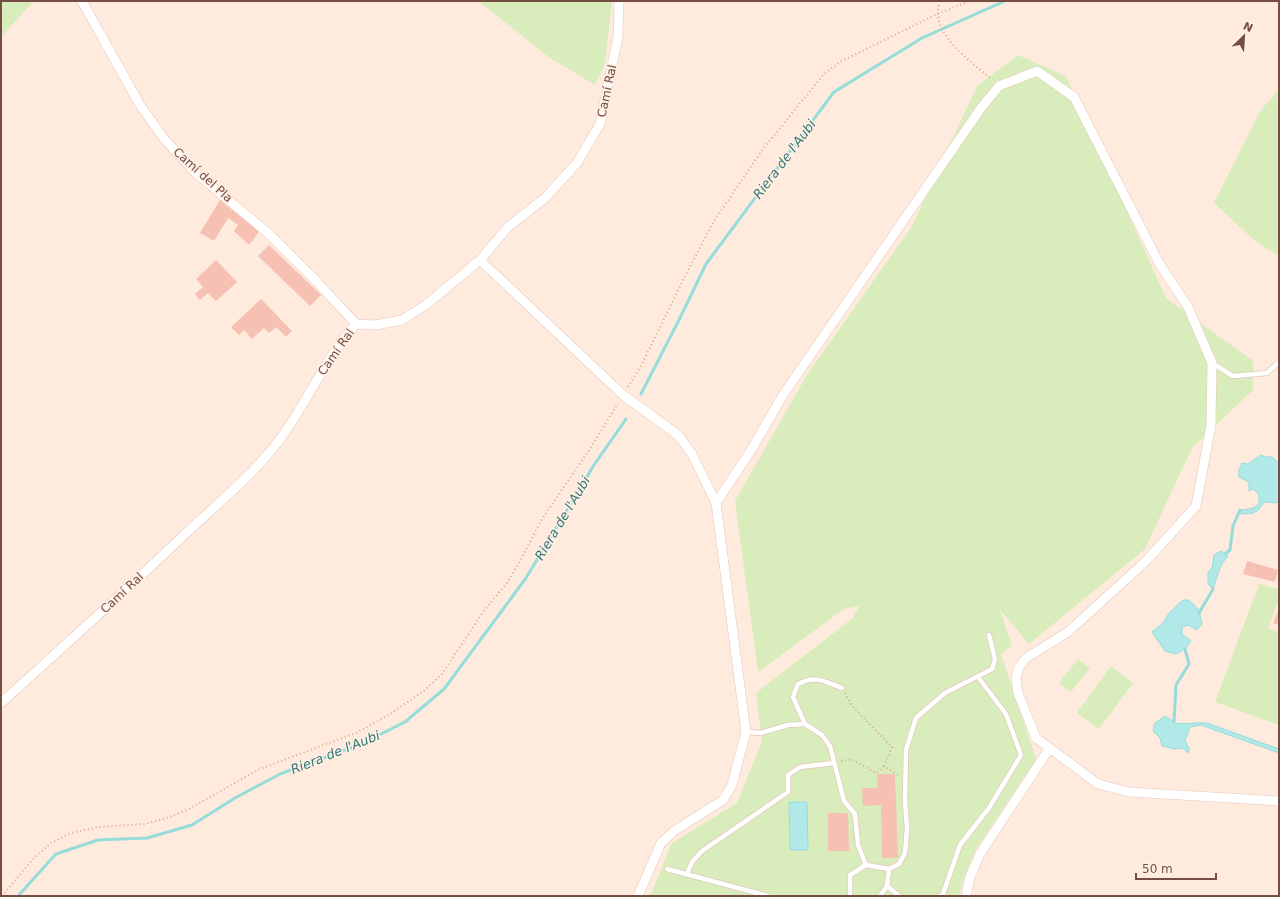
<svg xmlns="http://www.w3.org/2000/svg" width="1280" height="897" font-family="'DejaVu Sans',sans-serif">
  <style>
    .green { fill: #d8edbb }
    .water { fill: #b0e9e7; stroke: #95dcda }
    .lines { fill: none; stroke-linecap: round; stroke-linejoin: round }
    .stream { stroke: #95dcda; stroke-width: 3 }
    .building { fill: #f6c1b2 }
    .lane-casing { stroke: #e5c7bb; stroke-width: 6 }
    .street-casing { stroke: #e5c7bb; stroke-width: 10 }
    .path { stroke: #dba496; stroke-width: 2; stroke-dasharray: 1 3; stroke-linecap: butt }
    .lane { stroke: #fff; stroke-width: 4.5 }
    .street { stroke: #fff; stroke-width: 9 }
    .labels { text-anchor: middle; stroke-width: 3; stroke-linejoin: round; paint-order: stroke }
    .street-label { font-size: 12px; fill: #764c43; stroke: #fff0e5 }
    .water-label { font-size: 13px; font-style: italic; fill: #347675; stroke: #fff0e5 }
  </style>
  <rect width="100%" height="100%" fill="#feebdd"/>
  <g class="green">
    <path d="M1 1H34L1 37Z"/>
    <path d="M478 1H612L605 63 595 85 550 58Z"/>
    <path d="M1018 55 1066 76 1166 298 1253 361V390L1192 448 1145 549 1029 644 1000 610 1012 646 1001 654 1036 759 976 849 964 877 959 896H650L672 843 737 803 762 741 756 693 853 618 859 606 844 609 758 672 735 501 807 375 912 226 977 86Z"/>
    <path d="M1279 89V256L1255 241 1214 203 1261 110Z"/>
    <path d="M1259 584 1279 589V599L1268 628 1279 632V725L1215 702Z"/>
    <path d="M1078 659 1090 668 1071 692 1059 683Z"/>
    <path d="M1111 666 1133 683 1099 729 1077 713Z"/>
  </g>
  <g class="water">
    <path d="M1261 455 1266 457H1272L1279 463V503L1264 502C1258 513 1253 514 1241 514L1240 510C1252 509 1263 508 1258 493L1253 489 1249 491V482L1239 477V470L1242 463 1248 464Z"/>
    <path d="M1221 551 1228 556 1221 565 1213 589 1208 584V572L1212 568 1214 555Z"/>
    <path d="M1183 600H1189L1199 610 1202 624 1197 630 1188 625 1182 627V634L1191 641 1185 649 1176 654 1165 651 1152 632 1164 622 1169 613Z"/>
    <path d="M1165 716C1169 718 1172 721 1176 723 1179 725 1200 722 1207 723L1279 749V753L1201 725 1190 727 1185 740 1189 749V753L1182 748 1175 749 1162 746 1160 738 1153 731 1155 723Z"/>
    <path d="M789 802H807L808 850H790Z"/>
  </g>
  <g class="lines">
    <g class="stream">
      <path d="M641 394 680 318 706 264 834 92 922 38 1005 1"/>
      <path d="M1225 554 1230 550 1233 526 1240 510"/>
      <path d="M1199 613 1213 589"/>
      <path d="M1174 721 1176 685 1189 664 1185 649"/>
      <path d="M18 896 56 854 98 840 147 838 192 825 235 798 280 774 359 745 405 722 444 689 526 578 594 465 626 419"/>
    </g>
  </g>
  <g class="building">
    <path d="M220 200 259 232 249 245 234 231 238 225 228 218 214 241 200 233Z"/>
    <path d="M269 245 321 295 310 306 258 256Z"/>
    <path d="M216 260 237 282 216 301 208 293 200 300 195 294 203 287 196 279Z"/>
    <path d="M261 299 292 331 286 337 276 327 269 333 264 328 252 339 244 330 239 335 231 327Z"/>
    <path d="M1247 561 1278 570 1275 582 1243 574Z"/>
    <path d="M1279 609V625L1273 623Z"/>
    <path d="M877 774H895L898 858H882L881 805 863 806 862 788H878Z"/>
    <path d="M828 813H848L849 851H828Z"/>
  </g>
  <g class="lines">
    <defs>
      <g id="lane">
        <path d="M1212 363 1233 376 1267 373 1279 362"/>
        <path d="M805 724 793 697 798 684C815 675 824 681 842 688"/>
        <path d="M746 732 761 733 788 725 805 724 822 735 830 746 844 801 855 814 858 845 866 865 889 869 899 864 905 853 907 829 905 800 906 750 916 718 945 693 992 669 995 659 989 635"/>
        <path d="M667 869 768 896"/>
        <path d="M687 874 692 862 702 851 788 792V775L800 767 834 763"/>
        <path d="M887 886 899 896"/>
        <path d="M850 896V875L866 865"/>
        <path d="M880 896 887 886 889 869"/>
        <path d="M940 896 943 894 960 845 989 808 1021 755 1006 714 978 677"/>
      </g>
      <g id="street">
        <path d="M82 1 140 105 165 140 196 173 268 233 318 283 356 324"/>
        <path d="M480 260 623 395 678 435 692 454 716 503 746 732 732 785 723 800 674 831 661 843 638 896"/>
        <path d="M716 503 750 452 783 395 981 108 999 86 1037 71 1074 97 1159 263 1188 307 1212 363 1211 425 1196 506 1146 561 1068 632 1026 658 1019 667 1016 678 1018 693 1036 738 1098 784 1129 792 1279 801"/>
        <path d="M1 703C62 648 123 593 182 537 216 505 253 475 281 438 308 401 325 358 356 324L376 325 402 320 427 304 480 260 508 227 545 198 577 163 600 124 618 37 619 1"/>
        <path d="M966 896 970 877 980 854 1049 749"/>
      </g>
    </defs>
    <use href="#lane" class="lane-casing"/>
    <use href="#street" class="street-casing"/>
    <g class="path">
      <path d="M939 1C939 5 938 9 938 13 938 39 974 64 992 80"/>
      <path d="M628 387 641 366 684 278 714 221 763 149 824 74 840 62 937 14 970 1"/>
      <path d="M845 693 852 706 892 747 884 766 898 775"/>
      <path d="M841 761 851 759 876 773 884 766"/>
      <path d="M2 896 33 859 51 843 71 833 98 827 144 824 164 819 187 810 260 769 358 732 387 716 425 690 442 674 483 612 507 583 519 563 542 519 592 446 618 403"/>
    </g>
    <use href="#lane" class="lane"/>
    <use href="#street" class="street"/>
  </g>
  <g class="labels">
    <g class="street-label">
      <text transform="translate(607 91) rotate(-78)" y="4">Camí Ral</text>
      <text transform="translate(203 175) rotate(42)" y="4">Camí del Pla</text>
      <text transform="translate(336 352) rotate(-55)" y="4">Camí Ral</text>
      <text transform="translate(122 593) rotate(-43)" y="4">Camí Ral</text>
    </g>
    <g class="water-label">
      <text transform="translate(784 159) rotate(-53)" y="5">Riera de l'Aubi</text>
      <text transform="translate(562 518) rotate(-59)" y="5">Riera de l'Aubi</text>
      <text transform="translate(335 752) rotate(-22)" y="5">Riera de l'Aubi</text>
    </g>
  </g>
  <rect width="1280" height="897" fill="none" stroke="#764c43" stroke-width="4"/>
  <g transform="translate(1244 36) rotate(25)" stroke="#fff0e5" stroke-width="3" paint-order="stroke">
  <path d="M0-3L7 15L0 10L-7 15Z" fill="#764c43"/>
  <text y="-6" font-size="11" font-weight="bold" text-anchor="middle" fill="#764c43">N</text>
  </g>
  <path d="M1136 873v6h80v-6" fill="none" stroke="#764c43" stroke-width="2"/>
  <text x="1142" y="873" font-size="12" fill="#764c43" stroke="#fff0e5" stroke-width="3" paint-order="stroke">50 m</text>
</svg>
